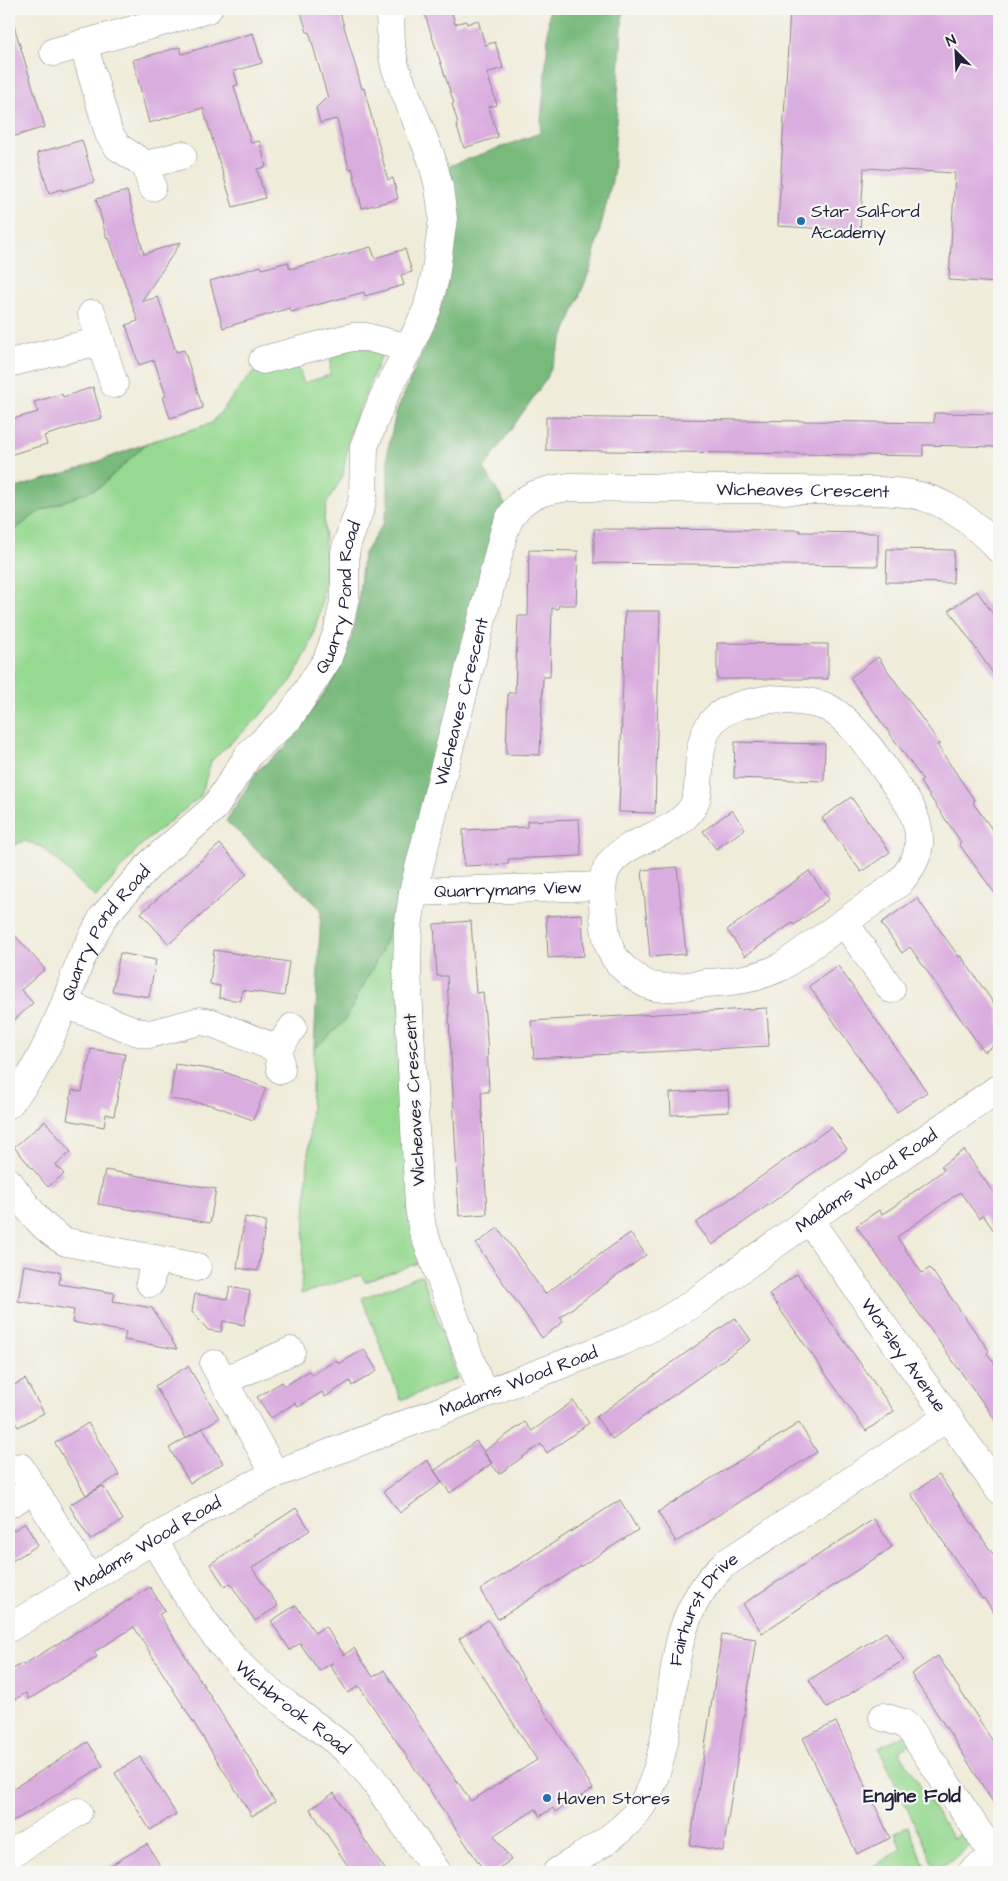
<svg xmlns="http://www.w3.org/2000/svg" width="1008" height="1881" font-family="'Architects Daughter',sans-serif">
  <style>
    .green { fill: #96d991; stroke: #5c7e66 }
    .forest { fill: #78b97b; stroke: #4d6e5b }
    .building { fill: #daaddf }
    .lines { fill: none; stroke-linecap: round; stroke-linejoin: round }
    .minor-casing { stroke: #89878a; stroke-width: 29 }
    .minor { stroke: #fff; stroke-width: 28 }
    .poi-dot { fill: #1f6fb2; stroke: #f6f6f2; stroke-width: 2 }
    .labels { text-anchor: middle; stroke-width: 4.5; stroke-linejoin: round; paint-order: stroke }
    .poi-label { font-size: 18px; fill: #22223b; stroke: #f6f6f2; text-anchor: start }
    .street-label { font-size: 18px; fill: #22223b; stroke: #f6f6f2 }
    .neighbourhood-label { font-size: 19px; font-weight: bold; fill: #22223b; stroke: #f6f6f2 }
  </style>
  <rect width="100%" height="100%" fill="#f6f6f2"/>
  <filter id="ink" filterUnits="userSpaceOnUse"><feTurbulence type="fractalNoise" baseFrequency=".02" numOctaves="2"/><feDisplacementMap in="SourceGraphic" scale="10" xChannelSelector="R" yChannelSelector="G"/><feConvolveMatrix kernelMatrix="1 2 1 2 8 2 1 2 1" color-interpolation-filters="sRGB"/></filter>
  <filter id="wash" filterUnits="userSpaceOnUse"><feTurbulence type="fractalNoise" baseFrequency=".0096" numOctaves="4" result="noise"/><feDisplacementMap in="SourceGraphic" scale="20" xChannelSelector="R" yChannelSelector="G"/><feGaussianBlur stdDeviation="1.12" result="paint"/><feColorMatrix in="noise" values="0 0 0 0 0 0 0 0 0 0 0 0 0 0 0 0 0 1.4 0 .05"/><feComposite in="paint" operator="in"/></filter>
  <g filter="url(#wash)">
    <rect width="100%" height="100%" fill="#f0ecda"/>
    <g class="green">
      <path d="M356 346 382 354 356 416 349 437 343 476 327 503 324 518 326 568 321 608 309 648 292 680 257 719 211 761 201 796 140 846 96 898 42 847 24 841 9 847V534L40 511 100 487 147 443 212 423 252 373 291 363 298 366 304 383 330 375C331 350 332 352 356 346Z"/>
      <path d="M398 902 421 1262 365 1282 361 1275 301 1294 314 1049 344 1022 382 950Z"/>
      <path d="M422 1275 458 1378 401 1400 362 1298Z"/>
      <path d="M907 1733 913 1743 899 1751 953 1839 971 1827 978 1838 961 1853 936 1870 879 1748Z"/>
      <path d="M908 1826 927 1872H866L901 1848 895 1833Z"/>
    </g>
    <g class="forest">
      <path d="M549 9H623L613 176 591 267 547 378 484 468 506 506 398 902 382 950 344 1022 314 1049 321 909 226 821 258 770 285 748 334 679 351 640 358 605 363 555 384 522 388 504V449L396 413 438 316 449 277 454 237 456 200 449 166 540 133 547 53Z"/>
      <path d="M147 443 100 487 40 511 9 534V490L76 470Z"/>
    </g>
    <g id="blocks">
      <g class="building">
        <path d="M300 9H339L362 89 364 88 388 180 393 178 398 199 362 208 352 168 349 169 337 119 320 123 316 108 325 99 328 98 309 32H307Z"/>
        <path d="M423 9H451L455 24 466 21 467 24 478 20 485 45 495 42 503 68 487 73 497 105 489 107 498 137 464 148 456 124 458 123 452 104 454 103Z"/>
        <path d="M790 9H999V283L949 280 955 173 864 168 860 231 778 226Z"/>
        <path d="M14 26 45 127 12 137 9 125V27Z"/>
        <path d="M253 33 262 63 234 71 238 85 234 86 251 143 259 141 260 142 266 167 257 169 265 198 233 207 203 108 149 123 133 60 180 47 182 54Z"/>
        <path d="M82 140 94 182 62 191V189L49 193 37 153Z"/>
        <path d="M127 191 144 254 181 242 141 302 158 297 176 352 184 350 203 408 170 418 163 397 166 396 154 360 139 365 126 325 138 321 109 238 107 239 96 199Z"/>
        <path d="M371 247 375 258 405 249 412 272 401 275 404 285 365 296 364 292 291 312 290 308 223 328 210 281 261 266 262 269 288 262 290 269Z"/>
        <path d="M93 387 102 418 44 436 47 444 9 455V420L38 412 34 402 62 394 63 397Z"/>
        <path d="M934 413 999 414V447L923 445V456L546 450V417L934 423Z"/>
        <path d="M594 529 800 530V532L878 533V566L594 563Z"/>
        <path d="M887 549 954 550 953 583 886 582Z"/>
        <path d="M529 550 578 551 576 605H559L558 609 552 608 550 677H543L540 755 506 754 508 693H515L518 616H528Z"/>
        <path d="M977 591 999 622V682L949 610Z"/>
        <path d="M625 611H660L655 813 619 812Z"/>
        <path d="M717 643 828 644V679H717Z"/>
        <path d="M878 657 940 744 937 745 975 801 973 803 999 839V899L959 844 961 842 920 782 923 780 850 678Z"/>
        <path d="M735 742 825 744 824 781 734 778Z"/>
        <path d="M851 797 890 852 861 872 822 818Z"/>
        <path d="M732 810 745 829 716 849 703 831Z"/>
        <path d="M579 819 581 856 508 859 509 864 464 866 463 830 527 827V821Z"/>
        <path d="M220 844 247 874 169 944 141 913Z"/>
        <path d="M677 867 686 954 650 957 642 870Z"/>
        <path d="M809 871 829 899 794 925 792 923 745 956 727 930Z"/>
        <path d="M917 898 959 957 961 956 999 1011V1042L984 1052 910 947 902 953 881 923Z"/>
        <path d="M582 914 584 956 548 958 546 916Z"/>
        <path d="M471 921 476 993 483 992 487 1040 489 1092H481L487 1214 459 1216 447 976H437L434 924Z"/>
        <path d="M9 929 45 969 21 990 33 1003 9 1025Z"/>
        <path d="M214 950 289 962 284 996 242 990 241 1001 219 998 220 986 210 984Z"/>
        <path d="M120 953 156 960 149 997 112 991Z"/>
        <path d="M838 966 927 1092 897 1112 809 986Z"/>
        <path d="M767 1008 769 1046 534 1058 531 1021Z"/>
        <path d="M91 1049 125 1054 114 1116 106 1114 104 1127 67 1120 72 1090 82 1092Z"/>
        <path d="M175 1064 222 1071 266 1088 253 1120 212 1105 170 1099Z"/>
        <path d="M728 1090 729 1112 671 1115 670 1093Z"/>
        <path d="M45 1121 71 1152 56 1165 64 1174 48 1187 14 1147Z"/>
        <path d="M831 1127 847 1149 712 1245 696 1223Z"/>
        <path d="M964 1150 999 1201V1238L983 1215 979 1218 960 1192 897 1237 922 1273 930 1268 989 1351 987 1353 999 1370V1425L856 1226 879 1210 882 1214 893 1207 944 1170 941 1166Z"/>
        <path d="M105 1170 216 1189 210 1223 98 1204Z"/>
        <path d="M245 1217 266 1221 258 1271 237 1268Z"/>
        <path d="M498 1228 545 1294 630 1233 646 1255 560 1317 563 1322 542 1338 476 1244Z"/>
        <path d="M24 1265 61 1272 59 1284 115 1293 113 1301 152 1308 177 1349 124 1340 126 1332 72 1322 74 1310 18 1301Z"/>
        <path d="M797 1274 894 1411 866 1431 769 1294Z"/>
        <path d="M230 1287 250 1291 244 1325 223 1321 221 1332 208 1330 192 1312 195 1294 227 1299Z"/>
        <path d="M735 1318 751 1340 612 1439 596 1417Z"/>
        <path d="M364 1349 377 1371 352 1386 350 1381 325 1397 322 1392 298 1407 295 1403 271 1418 257 1397 282 1382 285 1386 309 1371 312 1375 336 1360 339 1364Z"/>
        <path d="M188 1366 219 1418 186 1438 155 1386Z"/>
        <path d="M25 1379 44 1413 18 1427 9 1410V1388Z"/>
        <path d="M573 1401 589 1423 547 1453 541 1444 499 1474 483 1452 525 1422 532 1431Z"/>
        <path d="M88 1423 119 1475 86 1495 55 1443Z"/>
        <path d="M799 1423 817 1452 676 1542 658 1512Z"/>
        <path d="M203 1428 223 1463 190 1483 169 1448Z"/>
        <path d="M476 1441 492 1463 450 1493 434 1471Z"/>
        <path d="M427 1460 442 1482 400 1513 384 1491Z"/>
        <path d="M939 1475 999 1563V1620L984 1598 982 1599 911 1494Z"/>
        <path d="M103 1486 123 1520 90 1540 69 1505Z"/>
        <path d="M620 1500 638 1530 498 1619 480 1590Z"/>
        <path d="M296 1508 310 1530 252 1568 278 1606 255 1621 230 1583 225 1587 210 1564Z"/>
        <path d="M874 1519 892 1547 762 1633 743 1604Z"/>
        <path d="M25 1523 38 1545 9 1563V1533Z"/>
        <path d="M150 1587 165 1611 159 1614 259 1774 258 1775 275 1802 252 1816 134 1627 94 1652 97 1657 29 1699 26 1693 9 1703V1672L22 1663 23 1665Z"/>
        <path d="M296 1605 315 1633 325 1626 344 1655 354 1648 373 1677 384 1670 442 1760 471 1801 537 1760 459 1639 488 1620 593 1789 555 1812 553 1808 540 1816 536 1809 494 1835 511 1860 493 1872H485L359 1686 348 1693 330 1665 334 1662 319 1671 300 1643 290 1650 271 1621Z"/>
        <path d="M886 1632 904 1660 827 1708 809 1680Z"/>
        <path d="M722 1634 756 1639 723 1851 690 1845Z"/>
        <path d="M938 1656 999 1751V1812L953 1738 911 1674Z"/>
        <path d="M836 1722 890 1838 857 1854 803 1738Z"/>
        <path d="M88 1742 103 1766 9 1824V1791Z"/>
        <path d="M140 1757 176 1814 150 1830 115 1773Z"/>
        <path d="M334 1793 368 1845 387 1872H352L310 1809Z"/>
        <path d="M147 1844 164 1872H99Z"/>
      </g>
    </g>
  </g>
  <g filter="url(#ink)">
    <use href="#blocks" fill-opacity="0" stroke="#89878a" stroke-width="1"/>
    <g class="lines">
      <defs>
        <g id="minor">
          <path d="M83 43 109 134 118 147 146 165"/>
          <path d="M54 52 208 9"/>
          <path d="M152 187 146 165 182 155"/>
          <path d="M92 314 114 384"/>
          <path d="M263 360 352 337H366L409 348"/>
          <path d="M9 363 100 341"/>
          <path d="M771 699C788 700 807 700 824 706 855 718 890 778 910 806 925 837 922 857 899 883L781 967C756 979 736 981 708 983 692 985 673 989 656 987 647 986 639 980 632 975 610 959 606 943 604 917 603 900 599 880 609 865 630 836 672 838 692 808 699 798 698 784 699 772 700 717 719 707 771 699Z"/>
          <path id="s1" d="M413 892 602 886"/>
          <path d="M844 922 891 989"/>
          <path d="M65 1004 138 1032 150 1034 200 1021 212 1023 278 1049"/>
          <path d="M281 1070 278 1049 293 1027"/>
          <path id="s2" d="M9 1104 32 1074 49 1041 65 1004 80 961 103 917 151 863 215 807 250 753 289 718 327 660 338 630 345 596V552L348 541 361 506 363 496 364 447 383 398 409 348 427 309 435 277 443 218 439 187 431 157 395 67 391 46 390 9"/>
          <path d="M9 1182C26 1205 40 1228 66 1242L197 1267"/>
          <path id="s3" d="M809 1220 999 1490"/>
          <path d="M150 1283 154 1259"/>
          <path d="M214 1364 275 1474"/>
          <path d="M223 1381 291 1351"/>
          <path id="s4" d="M483 1394 422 1228 419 1206 407 970 408 928 413 892 504 532C515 497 537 491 570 487L879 491C890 492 901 492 911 494 947 500 975 524 999 549"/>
          <path d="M20 1467 89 1579"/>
          <path d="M9 1504 34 1489"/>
          <path id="s5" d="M153 1539C180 1584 206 1631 244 1669 277 1702 319 1724 353 1756 368 1770 378 1787 390 1804 406 1827 422 1849 437 1872"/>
          <path id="s6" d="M9 1628 182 1522 213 1504 275 1474 623 1341 663 1322 689 1306 809 1220 999 1088"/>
          <path d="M883 1717 903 1723 910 1729 995 1857"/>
          <path d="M9 1855 78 1812"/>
          <path id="s7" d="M557 1872C586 1853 623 1835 642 1805 651 1790 656 1775 660 1759 679 1688 665 1621 723 1565L948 1417"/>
          <path d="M972 1872 999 1854"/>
        </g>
      </defs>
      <use href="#minor" class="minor-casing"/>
      <use href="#minor" class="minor"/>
    </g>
  </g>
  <g class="poi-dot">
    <circle cx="801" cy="221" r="5"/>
    <circle cx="547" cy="1798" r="5"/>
  </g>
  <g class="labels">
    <g class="poi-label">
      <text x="811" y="217">Star Salford<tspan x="811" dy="21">Academy</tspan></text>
      <text x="557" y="1804">Haven Stores</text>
    </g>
    <g class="street-label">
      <text dy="6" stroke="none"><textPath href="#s4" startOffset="1204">Wicheaves Crescent</textPath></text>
      <text dy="6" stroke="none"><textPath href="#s2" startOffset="618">Quarry Pond Road</textPath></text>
      <text dy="6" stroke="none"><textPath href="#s4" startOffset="710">Wicheaves Crescent</textPath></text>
      <text dy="6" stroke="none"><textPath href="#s1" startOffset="95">Quarrymans View</textPath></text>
      <text dy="6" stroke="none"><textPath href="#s2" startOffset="198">Quarry Pond Road</textPath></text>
      <text transform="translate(414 1100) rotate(-93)" y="6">Wicheaves Crescent</text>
      <text dy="6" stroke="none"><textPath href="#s6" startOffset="972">Madams Wood Road</textPath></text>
      <text dy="6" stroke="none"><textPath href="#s3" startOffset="165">Worsley Avenue</textPath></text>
      <text dy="6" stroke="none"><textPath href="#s6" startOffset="568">Madams Wood Road</textPath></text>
      <text dy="6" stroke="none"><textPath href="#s6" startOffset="162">Madams Wood Road</textPath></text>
      <text dy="6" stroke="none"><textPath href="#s7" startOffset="318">Fairhurst Drive</textPath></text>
      <text dy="6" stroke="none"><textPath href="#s5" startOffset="221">Wichbrook Road</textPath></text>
    </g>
    <g class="neighbourhood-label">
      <text x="912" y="1802">Engine Fold</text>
    </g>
  </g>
  <rect width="1008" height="1881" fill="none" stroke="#f6f6f2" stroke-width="30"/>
  <g transform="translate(956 52) rotate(336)" stroke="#f6f6f2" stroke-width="4" paint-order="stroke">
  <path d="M0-4L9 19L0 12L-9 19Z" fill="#22223b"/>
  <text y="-8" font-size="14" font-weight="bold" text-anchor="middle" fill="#22223b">N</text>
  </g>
</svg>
